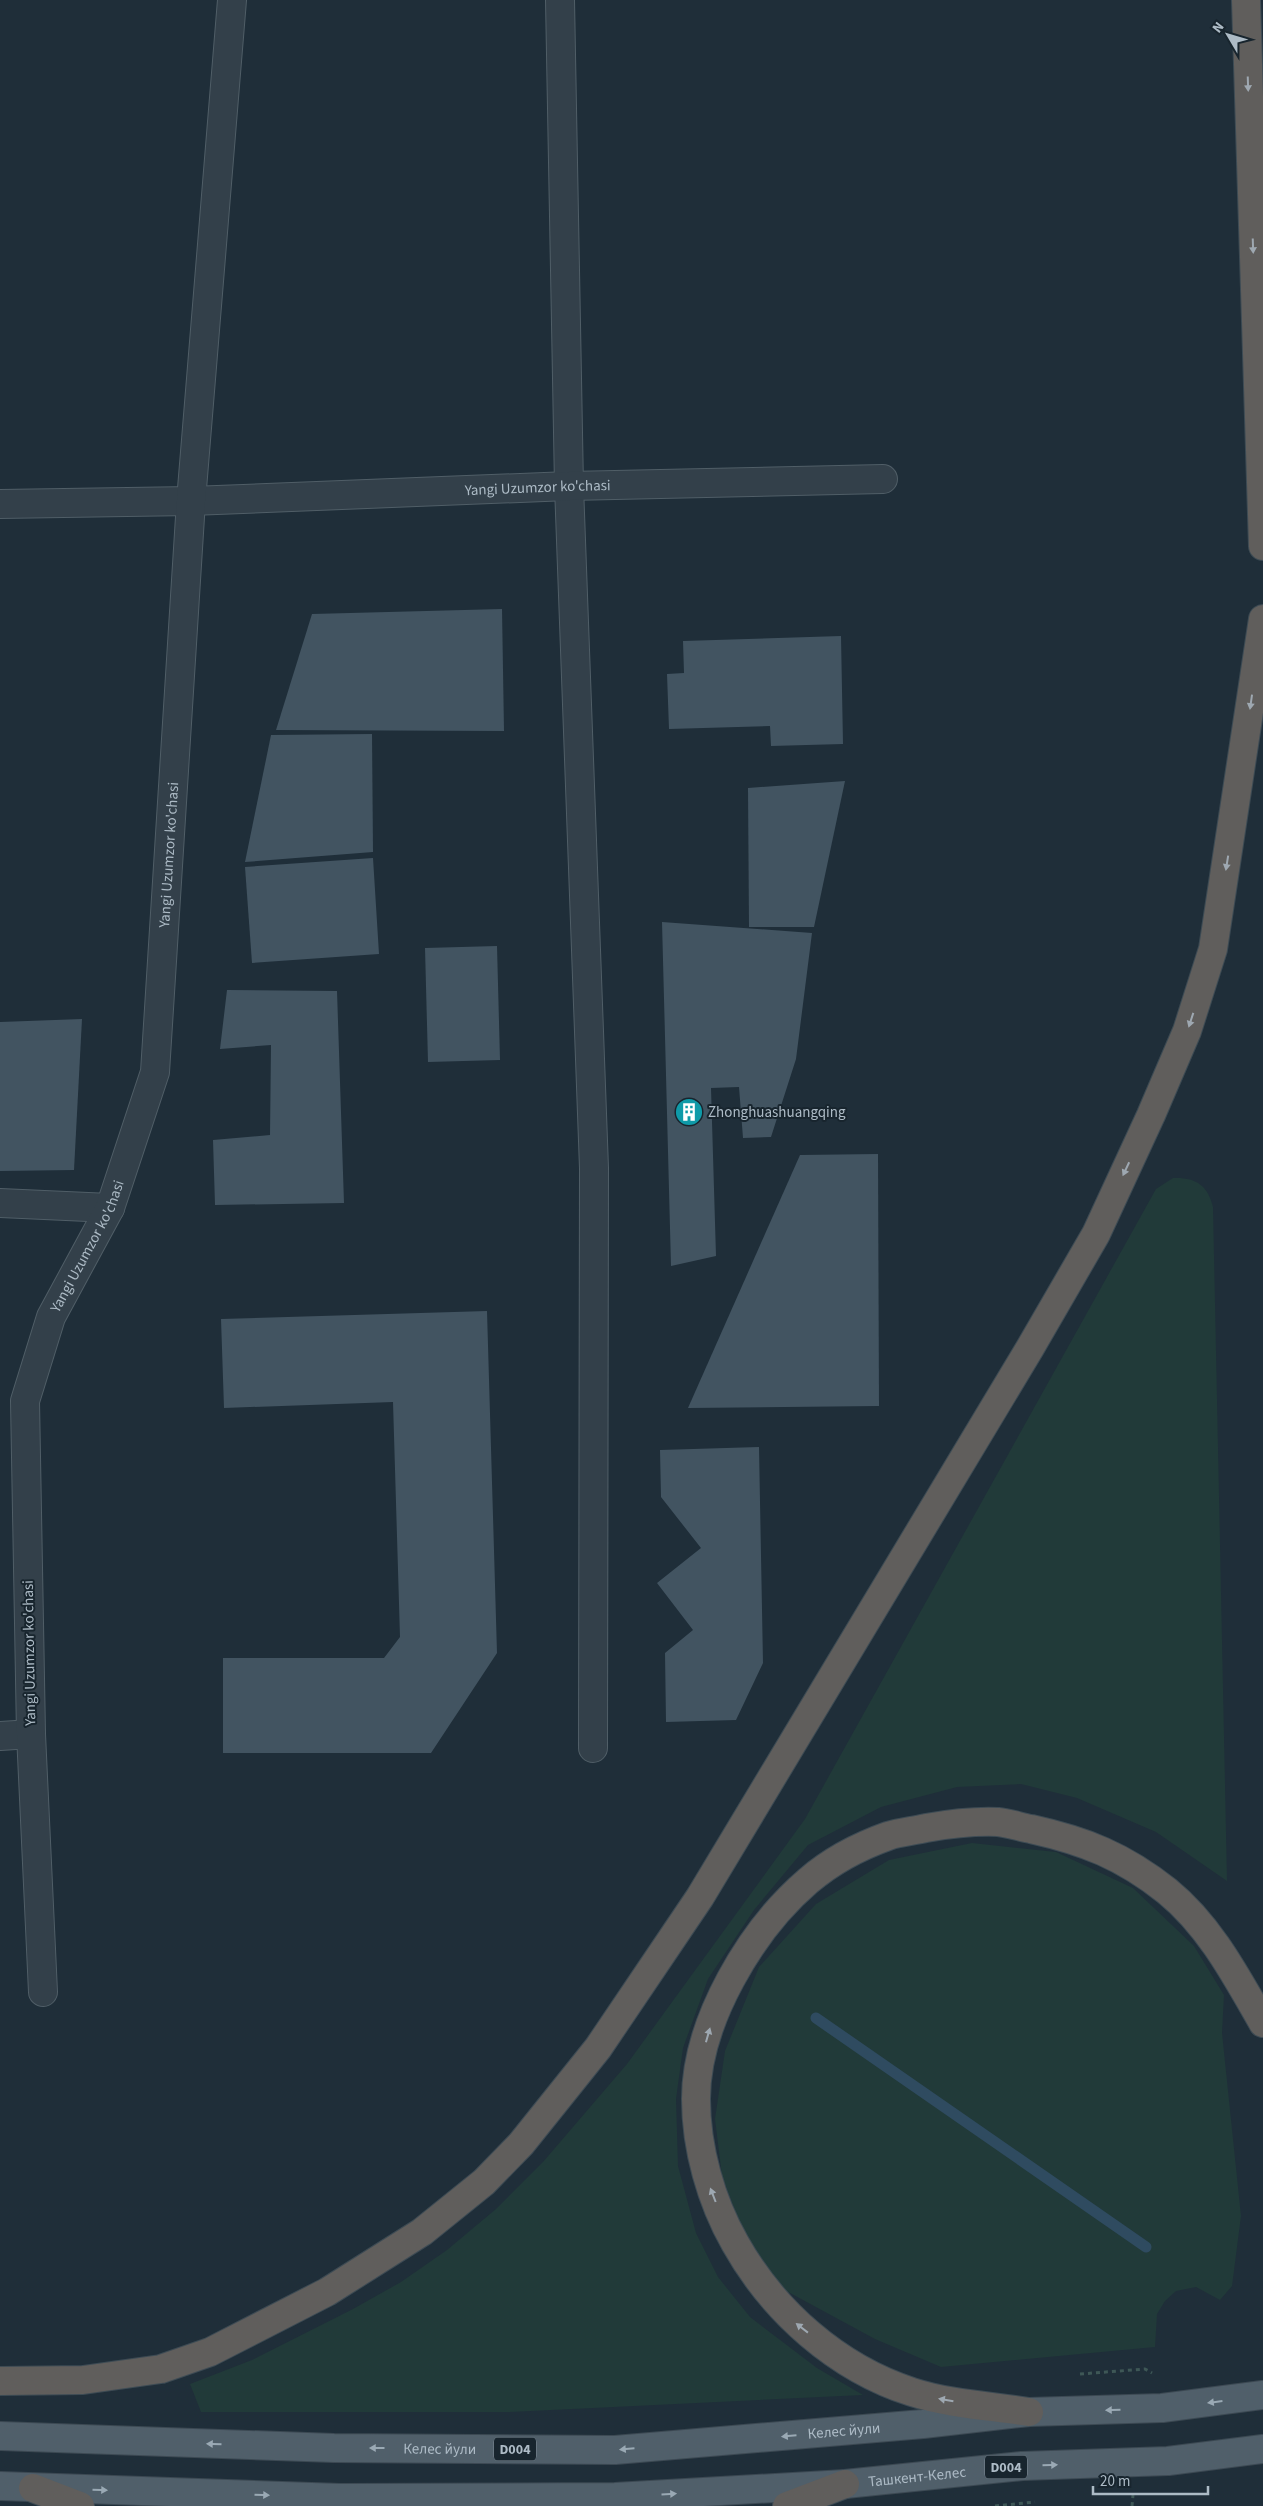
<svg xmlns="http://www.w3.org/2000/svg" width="1263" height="2506" font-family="'Source Sans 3',sans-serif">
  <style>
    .green { fill: #213a39 }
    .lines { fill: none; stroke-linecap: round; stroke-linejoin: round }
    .stream { stroke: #2f4b60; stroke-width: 11 }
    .building { fill: #425461 }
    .minor-casing { stroke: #505e67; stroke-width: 30 }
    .primary-casing { stroke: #3c4953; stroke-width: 30 }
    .trunk-casing { stroke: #3d4b54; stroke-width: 30 }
    .path { stroke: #3e5756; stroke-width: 3; stroke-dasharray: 4 4; stroke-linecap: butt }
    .minor { stroke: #33404a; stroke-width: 28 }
    .primary { stroke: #505f6a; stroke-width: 28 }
    .trunk { stroke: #605e5c; stroke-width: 28 }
    .oneway { fill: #9ea8b1 }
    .oneway2 { fill: #9aa9b4 }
    .labels { text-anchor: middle; stroke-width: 4; stroke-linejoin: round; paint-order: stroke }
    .shield { fill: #18252e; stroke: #808e98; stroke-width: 1 }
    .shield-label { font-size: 14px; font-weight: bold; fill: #adbbc6 }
    .street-label { font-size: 15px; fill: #adbbc6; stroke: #18252e }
    .poi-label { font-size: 15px; fill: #adbbc6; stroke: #18252e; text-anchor: start }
  </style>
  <rect width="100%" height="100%" fill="#1f2e39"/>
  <g class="green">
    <path d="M1173 1178C1195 1177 1208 1185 1213 1207L1227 1881 1156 1832 1077 1798 1021 1784 957 1787 881 1807 808 1845 754 1910 708 1979 683 2048 676 2099 678 2166 696 2233 718 2277 750 2317 817 2368 863 2395 510 2412H201L190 2384 252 2360 353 2309 401 2282 447 2250 496 2209 543 2162 627 2064 805 1819 1156 1189Z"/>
    <path d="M972 1843 1056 1852 1133 1888 1194 1946 1224 1995 1222 2033 1241 2216 1232 2286 1220 2300 1196 2287 1176 2291 1165 2301 1157 2314 1155 2347 941 2367 875 2339 779 2287 742 2229 722 2176 715 2119 725 2051 759 1967 816 1904 889 1860Z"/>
  </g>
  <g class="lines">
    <path class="stream" d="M816 2018 1146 2247"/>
  </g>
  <g class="building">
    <path d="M502 609 504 731 276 730 312 614Z"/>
    <path d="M841 636 843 744 771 746 770 726 669 729 667 674 684 673 683 641Z"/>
    <path d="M372 734 373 852 245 862 271 735Z"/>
    <path d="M845 781 814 927H749L748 788Z"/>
    <path d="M373 858 379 954 252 963 245 867Z"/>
    <path d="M662 922 812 933 796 1059 771 1137 743 1138 739 1087 711 1088 716 1256 671 1266Z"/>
    <path d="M497 946 500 1060 428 1062 425 948Z"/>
    <path d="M227 990 337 991 344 1203 215 1205 213 1140 270 1135 271 1045 220 1049Z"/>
    <path d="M82 1019 74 1170 0 1171V1022Z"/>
    <path d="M878 1154 879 1406 688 1408 800 1155Z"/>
    <path d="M487 1311 497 1653 431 1753H223V1658H384L400 1637 393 1402 224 1408 221 1319Z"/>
    <path d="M759 1447 763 1663 736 1720 666 1722 665 1653 693 1630 657 1583 701 1548 661 1497 660 1450Z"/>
  </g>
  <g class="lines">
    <defs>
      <g id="minor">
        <path d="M560 0 569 486 594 1168 593 1748"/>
        <path id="s1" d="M0 504 191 501 569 486 883 479"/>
        <path d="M0 1203 110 1208"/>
        <path d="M0 1736 31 1734"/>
        <path id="s2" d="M43 1992 31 1734 25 1401 51 1317 110 1208 155 1072 191 501 232 0"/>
      </g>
      <g id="primary">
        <path id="s3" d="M0 2436 334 2448 615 2450 923 2424 1029 2412 1162 2408 1263 2395"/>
        <path id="s4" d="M0 2486 340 2498 615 2497 845 2484 1022 2466 1168 2461 1263 2449"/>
      </g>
      <g id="trunk">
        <path d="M1246 0 1263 546"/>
        <path d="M0 2381 83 2380 161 2369 210 2352 327 2292 422 2232 484 2182 521 2144 598 2048 700 1897 1030 1348 1096 1234 1151 1115 1187 1031 1213 949 1263 619"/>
        <path d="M1029 2412C990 2406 949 2404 912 2392 837 2368 773 2311 735 2243 711 2201 696 2148 696 2099 696 2022 751 1930 808 1881 830 1862 860 1846 888 1836 900 1832 914 1831 926 1828 949 1824 975 1821 998 1822 1009 1823 1020 1827 1031 1829 1085 1841 1123 1856 1167 1891 1210 1926 1236 1976 1263 2023"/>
        <path d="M33 2488 80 2506"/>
        <path d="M787 2506 845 2484"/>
      </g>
    </defs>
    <use href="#minor" class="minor-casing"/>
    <use href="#primary" class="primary-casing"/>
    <use href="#trunk" class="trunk-casing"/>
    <g class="path">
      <path d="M1080 2374 1145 2369 1152 2373"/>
      <path d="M995 2506 1035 2502"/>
      <path d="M1132 2506 1133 2495"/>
    </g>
    <use href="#minor" class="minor"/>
    <use href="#primary" class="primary"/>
    <use href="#trunk" class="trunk"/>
  </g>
  <defs><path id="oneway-solid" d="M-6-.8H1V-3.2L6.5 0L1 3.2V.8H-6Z" transform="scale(1.25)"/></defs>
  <g class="oneway">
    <use href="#oneway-solid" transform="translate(1248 84) rotate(88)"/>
    <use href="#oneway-solid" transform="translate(1253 246) rotate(88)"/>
    <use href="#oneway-solid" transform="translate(1251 702) rotate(98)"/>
    <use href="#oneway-solid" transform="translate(1227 863) rotate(99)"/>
    <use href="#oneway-solid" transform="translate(1191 1020) rotate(108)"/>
    <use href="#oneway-solid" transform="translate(1126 1169) rotate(115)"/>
    <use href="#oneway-solid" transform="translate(708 2035) rotate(-74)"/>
    <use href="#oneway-solid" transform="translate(713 2195) rotate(-111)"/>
    <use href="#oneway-solid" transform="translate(802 2328) rotate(-142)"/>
    <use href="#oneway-solid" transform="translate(946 2400) rotate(-170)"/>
  </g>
  <g class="oneway2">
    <use href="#oneway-solid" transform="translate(1215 2402) rotate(173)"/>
    <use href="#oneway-solid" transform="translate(1113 2410) rotate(179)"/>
    <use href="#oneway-solid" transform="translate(789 2436) rotate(175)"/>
    <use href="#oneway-solid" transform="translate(214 2444) rotate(-178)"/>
    <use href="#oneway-solid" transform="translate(377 2448) rotate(-180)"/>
    <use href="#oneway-solid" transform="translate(627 2449) rotate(175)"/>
    <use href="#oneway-solid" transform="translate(1050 2465) rotate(-2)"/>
    <use href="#oneway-solid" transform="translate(100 2490) rotate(2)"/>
    <use href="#oneway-solid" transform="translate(669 2494) rotate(-3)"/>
    <use href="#oneway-solid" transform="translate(262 2495) rotate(2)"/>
  </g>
  <defs>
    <symbol id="building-disc" viewBox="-11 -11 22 22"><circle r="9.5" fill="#0f9aa8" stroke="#18252e"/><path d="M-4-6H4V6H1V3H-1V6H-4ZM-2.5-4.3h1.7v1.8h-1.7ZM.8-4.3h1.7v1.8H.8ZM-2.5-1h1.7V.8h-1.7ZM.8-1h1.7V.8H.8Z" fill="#fff"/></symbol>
  </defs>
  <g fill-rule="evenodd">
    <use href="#building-disc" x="673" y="1096" width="32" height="32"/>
  </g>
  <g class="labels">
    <g class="shield">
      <rect x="494" y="2437.5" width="42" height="23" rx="4"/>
      <rect x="985" y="2455.5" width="42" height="23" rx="4"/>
    </g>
    <g class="shield-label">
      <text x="515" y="2454">D004</text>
      <text x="1006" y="2472">D004</text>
    </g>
    <g class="street-label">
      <text dy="5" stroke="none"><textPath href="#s1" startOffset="538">Yangi Uzumzor ko'chasi</textPath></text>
      <text dy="5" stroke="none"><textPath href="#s2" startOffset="1164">Yangi Uzumzor ko'chasi</textPath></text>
      <text dy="5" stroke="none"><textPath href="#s2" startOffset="759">Yangi Uzumzor ko'chasi</textPath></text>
      <text transform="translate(29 1653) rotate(-91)" y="5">Yangi Uzumzor ko'chasi</text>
      <text dy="5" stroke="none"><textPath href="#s3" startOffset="845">Келес йули</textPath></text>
      <text dy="5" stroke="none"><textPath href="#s3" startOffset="440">Келес йули</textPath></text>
      <text dy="5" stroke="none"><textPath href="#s4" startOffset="918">Ташкент-Келес</textPath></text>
    </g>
    <g class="poi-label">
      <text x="708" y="1117">Zhonghuashuangqing</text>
    </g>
  </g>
  <g transform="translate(1228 35) rotate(308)" stroke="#18252e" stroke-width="4" paint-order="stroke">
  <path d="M0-4L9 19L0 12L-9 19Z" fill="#adbbc6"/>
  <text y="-8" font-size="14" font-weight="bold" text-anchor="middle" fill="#adbbc6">N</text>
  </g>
  <path d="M1093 2486v8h115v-8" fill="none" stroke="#adbbc6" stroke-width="2.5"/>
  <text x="1100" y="2486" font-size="15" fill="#adbbc6" stroke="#18252e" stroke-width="4" paint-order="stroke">20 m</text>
</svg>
